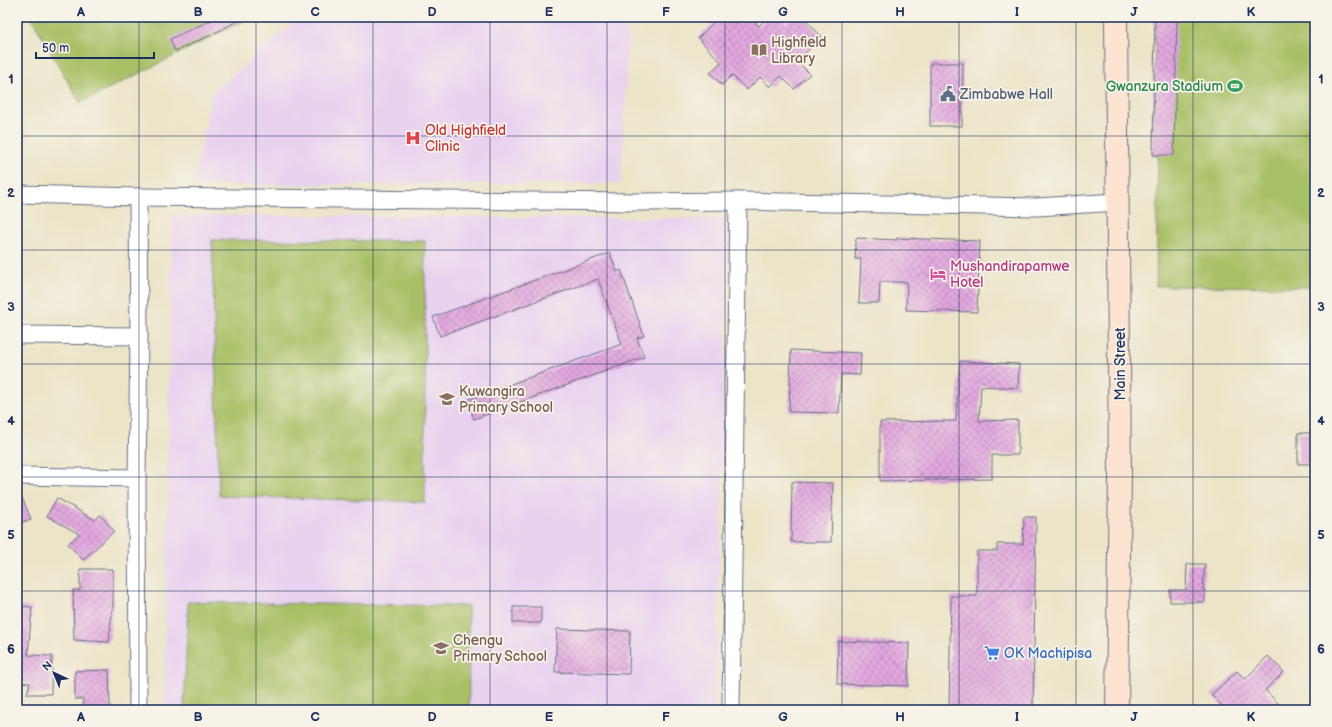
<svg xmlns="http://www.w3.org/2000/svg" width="1332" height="727" font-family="'Balsamiq Sans',sans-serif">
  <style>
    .built { fill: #e8d2ef }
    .green { fill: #a8c065; stroke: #627862 }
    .building { fill: url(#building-cross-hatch) }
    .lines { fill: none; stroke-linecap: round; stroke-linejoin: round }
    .street-casing { stroke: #646e83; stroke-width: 19 }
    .secondary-casing { stroke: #646e83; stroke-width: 24 }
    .street { stroke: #fff; stroke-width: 17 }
    .secondary { stroke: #fde4d1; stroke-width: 22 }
    .grid { fill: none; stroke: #1b2f5e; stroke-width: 1; stroke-opacity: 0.55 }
    .labels { text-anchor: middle; stroke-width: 3.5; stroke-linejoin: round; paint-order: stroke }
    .education-label { font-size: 14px; fill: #785e54; stroke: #f7f3e8; text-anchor: start }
    .leisure-label { font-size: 14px; fill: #27864d; stroke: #f7f3e8; text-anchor: end }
    .service-label { font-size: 14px; fill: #4e5e75; stroke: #f7f3e8; text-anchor: start }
    .health-label { font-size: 14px; fill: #be3a42; stroke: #f7f3e8; text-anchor: start }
    .hotel-label { font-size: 14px; fill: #b23c85; stroke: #f7f3e8; text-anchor: start }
    .street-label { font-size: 14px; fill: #1b2f5e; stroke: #f7f3e8 }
    .shop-label { font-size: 14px; fill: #366cbe; stroke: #f7f3e8; text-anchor: start }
    .neatline { fill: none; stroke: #1b2f5e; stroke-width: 1.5 }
    .grid-label { font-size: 13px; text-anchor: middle; font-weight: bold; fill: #1b2f5e }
  </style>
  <defs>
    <pattern id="building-cross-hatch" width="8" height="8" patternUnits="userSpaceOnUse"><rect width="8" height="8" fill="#e3a9df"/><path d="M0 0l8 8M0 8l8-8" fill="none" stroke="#b78ab8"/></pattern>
  </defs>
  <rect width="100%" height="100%" fill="#f7f3e8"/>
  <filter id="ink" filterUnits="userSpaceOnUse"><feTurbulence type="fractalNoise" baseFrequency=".025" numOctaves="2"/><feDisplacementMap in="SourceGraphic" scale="8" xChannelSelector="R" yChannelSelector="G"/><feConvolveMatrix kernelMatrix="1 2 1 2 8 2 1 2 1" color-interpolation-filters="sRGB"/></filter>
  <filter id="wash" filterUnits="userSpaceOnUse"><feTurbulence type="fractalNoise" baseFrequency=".012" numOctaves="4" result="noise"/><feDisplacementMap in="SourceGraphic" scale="16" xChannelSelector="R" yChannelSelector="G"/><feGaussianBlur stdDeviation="0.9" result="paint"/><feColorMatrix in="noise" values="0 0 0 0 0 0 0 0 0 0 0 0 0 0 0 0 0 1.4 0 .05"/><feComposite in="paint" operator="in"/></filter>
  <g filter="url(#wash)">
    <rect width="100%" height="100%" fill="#ebe4c7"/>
    <g class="built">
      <path d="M300 17H629L621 183 193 185 212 93Z"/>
      <path d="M172 215 729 219 719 586 714 710H164Z"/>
    </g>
    <g class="green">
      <path d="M31 17H252L80 103Z"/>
      <path d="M1155 17H1315V287L1156 286 1158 156 1153 155Z"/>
      <path d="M212 240 425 241V502L219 496Z"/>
      <path d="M188 602 468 606 469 710H184Z"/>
    </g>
    <g id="blocks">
      <g class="building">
        <path d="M218 17H245L211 35 175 51 170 39Z"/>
        <path d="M719 17H728L735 24 743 17H750L759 26 768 17H780L786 23 792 17H803L822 37 797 61 810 74 794 89 781 76 770 87 760 77 747 90 732 75 722 85 710 73 721 62 698 38Z"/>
        <path d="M1155 17H1177L1174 155H1153Z"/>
        <path d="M930 63H963L962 126H930Z"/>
        <path d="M856 238 897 240V238L980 241 977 312 906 310 907 282H880L879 303H859L861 259H855Z"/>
        <path d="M610 253 617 272 621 270 644 336 637 338 644 357 474 419 467 400 622 344 598 279 440 336 433 317Z"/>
        <path d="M791 350 861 353 860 375 841 374 839 413 789 412Z"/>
        <path d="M960 361 1019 364 1018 388 981 386 979 421 1018 420V455H992V479L880 481V422L956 421Z"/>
        <rect x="1298" y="433" width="17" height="31"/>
        <path d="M792 482 833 483 831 542H791Z"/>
        <path d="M17 486 31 519 17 524Z"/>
        <path d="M57 498 95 520 100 515 114 531 83 560 68 544 79 534 47 516Z"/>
        <path d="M1024 517H1036L1033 710H949L951 596H977V551H997V544H1023Z"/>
        <path d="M1187 564H1205L1203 590H1205V602H1170V590H1186Z"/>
        <path d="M80 569H113V610H112L109 642 74 640 73 590H80Z"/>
        <path d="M17 606 32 607 28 655 52 656 51 694H27L30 683 17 682Z"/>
        <rect x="513" y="607" width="28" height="16"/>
        <path d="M557 629 630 631 629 674 555 672Z"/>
        <path d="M838 641 909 643 908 686 837 684Z"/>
        <path d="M1268 656 1284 672 1265 690 1278 703 1271 710H1226L1211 695 1237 671 1245 679Z"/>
        <path d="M109 670 110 710H83V699H75V671Z"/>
      </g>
    </g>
  </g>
  <g filter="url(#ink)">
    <use href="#blocks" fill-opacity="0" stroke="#646e83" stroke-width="1"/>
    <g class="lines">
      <defs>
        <g id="street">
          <path d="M17 194 138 197 639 202 738 201 1037 207 1118 202"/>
          <path d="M138 197 139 336 137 478 138 710"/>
          <path d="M17 335 139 336"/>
          <path d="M17 476 137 478"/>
          <path d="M731 710 738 201"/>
        </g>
        <path id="secondary" d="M1116 17 1120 473 1117 710"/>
      </defs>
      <use href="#street" class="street-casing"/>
      <use href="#secondary" class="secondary-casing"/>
      <use href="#street" class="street"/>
      <use href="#secondary" class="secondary"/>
    </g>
  </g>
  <path class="grid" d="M139 17V710M256 17V710M373 17V710M490 17V710M607 17V710M725 17V710M842 17V710M959 17V710M1076 17V710M1193 17V710M17 136H1315M17 250H1315M17 364H1315M17 477H1315M17 591H1315"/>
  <defs>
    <symbol id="library-bare" viewBox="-9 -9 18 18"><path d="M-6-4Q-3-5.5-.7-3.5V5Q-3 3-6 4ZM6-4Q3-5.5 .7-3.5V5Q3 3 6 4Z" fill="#8d6e63" stroke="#f7f3e8" stroke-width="2.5" paint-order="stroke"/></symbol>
    <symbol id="stadium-bare" viewBox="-9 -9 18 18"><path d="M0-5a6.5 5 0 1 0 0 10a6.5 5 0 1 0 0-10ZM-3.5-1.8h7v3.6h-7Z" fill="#2e9e5b" stroke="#f7f3e8" stroke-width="2.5" paint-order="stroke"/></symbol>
    <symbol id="civic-bare" viewBox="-9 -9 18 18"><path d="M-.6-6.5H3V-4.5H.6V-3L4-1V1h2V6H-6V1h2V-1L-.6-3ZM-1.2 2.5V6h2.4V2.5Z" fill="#5c6f8a" stroke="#f7f3e8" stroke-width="2.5" paint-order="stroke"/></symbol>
    <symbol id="hospital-bare" viewBox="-9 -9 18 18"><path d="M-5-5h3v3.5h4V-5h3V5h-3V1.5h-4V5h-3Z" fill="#e0444e" stroke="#f7f3e8" stroke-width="2.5" paint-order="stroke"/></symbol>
    <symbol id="hotel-bare" viewBox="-9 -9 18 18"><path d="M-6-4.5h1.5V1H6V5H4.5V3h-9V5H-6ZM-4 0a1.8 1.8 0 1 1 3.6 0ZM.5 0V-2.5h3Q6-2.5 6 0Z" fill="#d1479c" stroke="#f7f3e8" stroke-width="2.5" paint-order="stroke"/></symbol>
    <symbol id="school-bare" viewBox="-9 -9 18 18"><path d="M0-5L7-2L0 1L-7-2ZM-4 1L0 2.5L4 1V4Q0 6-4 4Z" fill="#8d6e63" stroke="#f7f3e8" stroke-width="2.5" paint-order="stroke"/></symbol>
    <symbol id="supermarket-bare" viewBox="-9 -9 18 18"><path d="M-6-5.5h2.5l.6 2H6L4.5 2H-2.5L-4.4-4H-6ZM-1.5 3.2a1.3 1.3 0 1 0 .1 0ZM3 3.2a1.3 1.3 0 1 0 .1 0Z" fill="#3f7fe0" stroke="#f7f3e8" stroke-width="2.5" paint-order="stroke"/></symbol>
  </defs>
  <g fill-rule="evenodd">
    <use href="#library-bare" x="748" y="39" width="22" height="22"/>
    <use href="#stadium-bare" x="1224" y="75" width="22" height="22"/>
    <use href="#civic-bare" x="937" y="83" width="22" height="22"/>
    <use href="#hospital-bare" x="402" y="127" width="22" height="22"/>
    <use href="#hotel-bare" x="927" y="263" width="22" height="22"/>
    <use href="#school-bare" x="436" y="388" width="22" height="22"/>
    <use href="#school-bare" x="430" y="637" width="22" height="22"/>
    <use href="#supermarket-bare" x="981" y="642" width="22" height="22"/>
  </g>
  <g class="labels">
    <g class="education-label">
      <text x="771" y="47">Highfield<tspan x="771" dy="16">Library</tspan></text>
      <text x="459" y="396">Kuwangira<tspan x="459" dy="16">Primary School</tspan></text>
      <text x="453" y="645">Chengu<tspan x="453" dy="16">Primary School</tspan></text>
    </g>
    <g class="leisure-label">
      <text x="1223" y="91">Gwanzura Stadium</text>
    </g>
    <g class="service-label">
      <text x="960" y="99">Zimbabwe Hall</text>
    </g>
    <g class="health-label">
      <text x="425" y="135">Old Highfield<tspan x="425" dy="16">Clinic</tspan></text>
    </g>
    <g class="hotel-label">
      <text x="950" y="271">Mushandirapamwe<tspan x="950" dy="16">Hotel</tspan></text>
    </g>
    <g class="street-label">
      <text transform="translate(1120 364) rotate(-90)" y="5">Main Street</text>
    </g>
    <g class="shop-label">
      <text x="1004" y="658">OK Machipisa</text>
    </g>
  </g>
  <rect width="1332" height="727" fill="none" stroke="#f7f3e8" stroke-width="44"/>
  <g transform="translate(54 673) rotate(316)" stroke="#f7f3e8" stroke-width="3" paint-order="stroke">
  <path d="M0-3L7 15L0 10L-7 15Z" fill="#1b2f5e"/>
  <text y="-6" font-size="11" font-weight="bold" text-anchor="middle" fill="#1b2f5e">N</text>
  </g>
  <path d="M36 52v6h118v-6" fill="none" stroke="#1b2f5e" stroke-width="2"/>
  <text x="42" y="52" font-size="12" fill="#1b2f5e" stroke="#f7f3e8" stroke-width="3" paint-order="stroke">50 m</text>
  <rect x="22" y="22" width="1288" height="683" class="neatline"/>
  <g class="grid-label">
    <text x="81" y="16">A</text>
    <text x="198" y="16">B</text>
    <text x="315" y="16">C</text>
    <text x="432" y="16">D</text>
    <text x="549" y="16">E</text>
    <text x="666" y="16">F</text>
    <text x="783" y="16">G</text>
    <text x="900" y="16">H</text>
    <text x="1017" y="16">I</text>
    <text x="1134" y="16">J</text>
    <text x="1251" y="16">K</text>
    <text x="11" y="83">1</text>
    <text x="1321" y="83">1</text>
    <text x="11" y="197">2</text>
    <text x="1321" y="197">2</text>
    <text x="11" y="311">3</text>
    <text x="1321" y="311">3</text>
    <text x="11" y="425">4</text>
    <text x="1321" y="425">4</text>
    <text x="11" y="539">5</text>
    <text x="1321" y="539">5</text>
    <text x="11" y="653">6</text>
    <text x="1321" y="653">6</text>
    <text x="81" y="721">A</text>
    <text x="198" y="721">B</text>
    <text x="315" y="721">C</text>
    <text x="432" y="721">D</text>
    <text x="549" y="721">E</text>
    <text x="666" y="721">F</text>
    <text x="783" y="721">G</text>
    <text x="900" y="721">H</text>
    <text x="1017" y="721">I</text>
    <text x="1134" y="721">J</text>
    <text x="1251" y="721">K</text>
  </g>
</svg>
